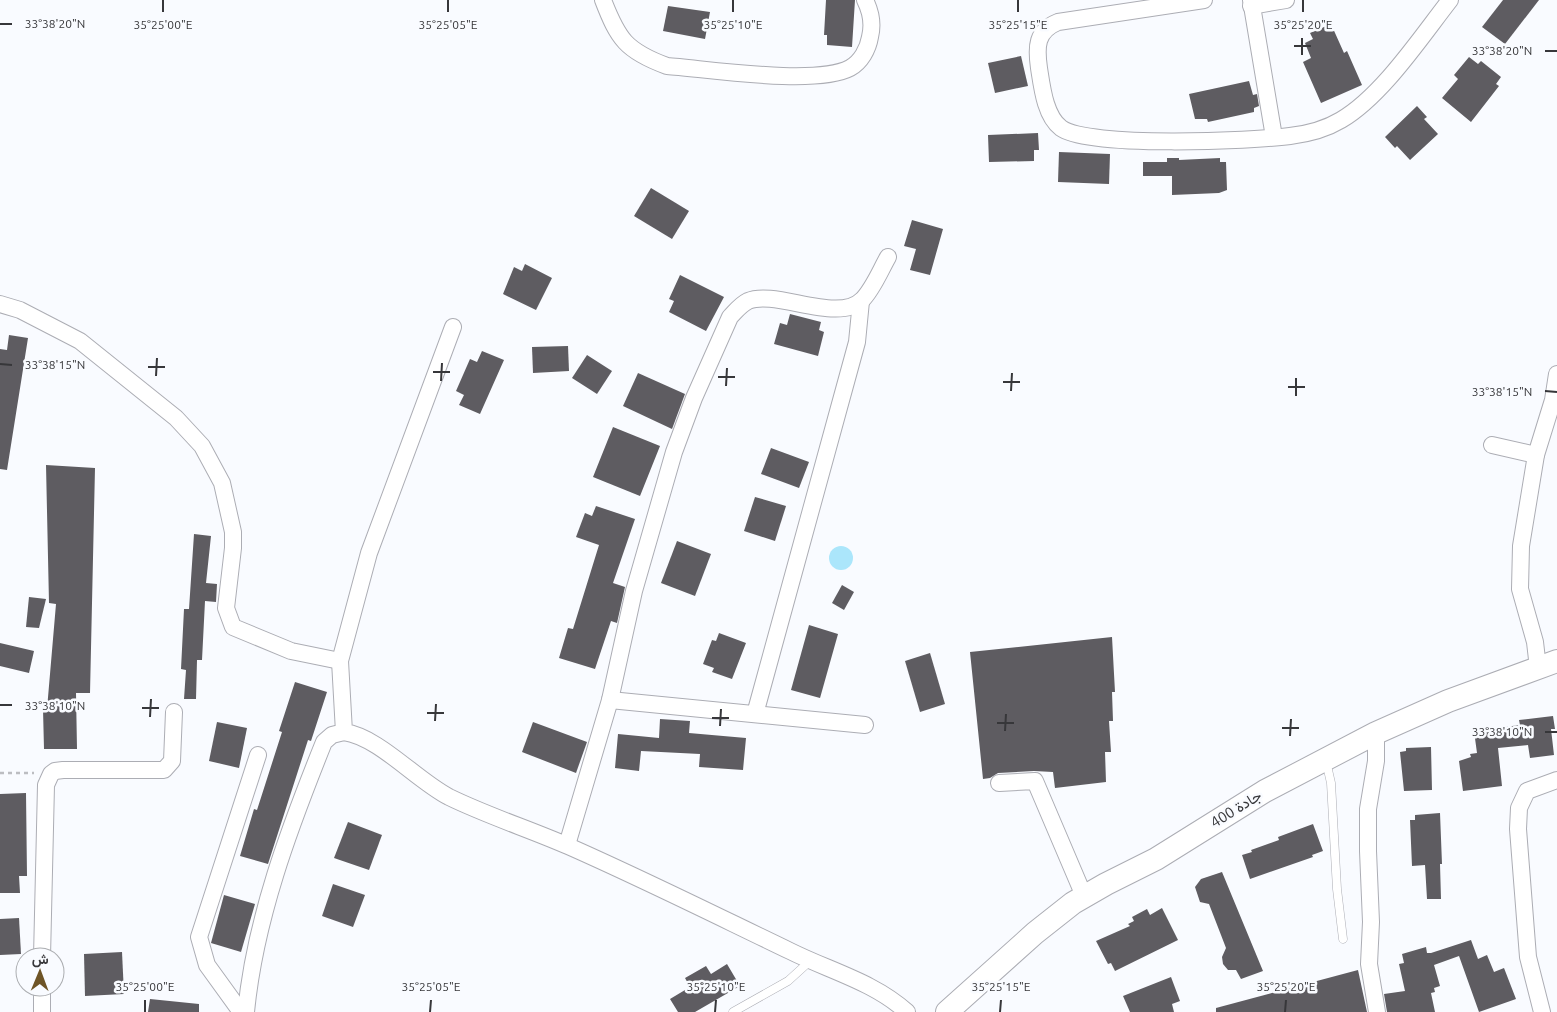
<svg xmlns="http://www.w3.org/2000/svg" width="1557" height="1012" font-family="Ubuntu,Vazirmatn,sans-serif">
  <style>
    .water { fill: #abe6fb }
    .building { fill: #5e5c61 }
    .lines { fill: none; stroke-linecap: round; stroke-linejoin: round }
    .lane-casing { stroke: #acadb4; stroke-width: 9 }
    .street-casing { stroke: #acadb4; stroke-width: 18 }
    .secondary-casing { stroke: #acadb4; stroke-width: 24 }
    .path { stroke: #bcbdc1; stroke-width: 2.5; stroke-dasharray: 4 4; stroke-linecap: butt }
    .lane { stroke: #fff; stroke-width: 8 }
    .street { stroke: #fff; stroke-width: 16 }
    .secondary { stroke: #fff; stroke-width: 22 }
    .ticks { fill: none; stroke: #37373a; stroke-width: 2 }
    .labels { text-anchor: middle; stroke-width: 5; stroke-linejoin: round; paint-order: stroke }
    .street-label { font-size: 15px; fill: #37373a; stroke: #f9fbff }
    .ticks-label { font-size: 12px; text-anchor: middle; fill: #37373a; stroke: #f9fbff; stroke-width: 5; stroke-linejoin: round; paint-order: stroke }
  </style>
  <rect width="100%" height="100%" fill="#f9fbff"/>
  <circle class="water" cx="841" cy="558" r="12"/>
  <g class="building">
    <path d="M826 0H855L852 47 827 45V35H824Z"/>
    <path d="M1503 0H1539L1505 44 1482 27Z"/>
    <path d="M668 6 710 12 705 39 663 31Z"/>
    <path d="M1331 24 1344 53 1347 51 1362 85 1321 103 1303 62 1311 58 1305 43 1313 39 1310 33Z"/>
    <path d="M1021 56 1028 86 995 93 988 63Z"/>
    <path d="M1469 57 1478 64 1481 61 1501 77 1496 84 1499 86 1471 122 1442 98 1458 79 1454 75Z"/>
    <path d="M1249 81 1253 95 1257 94 1259 106 1254 108V112L1208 122 1207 119H1195L1189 94Z"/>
    <path d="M1417 106 1427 117 1424 119 1438 134 1410 160 1397 146 1395 148 1385 137Z"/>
    <path d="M1038 133 1039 150H1034V161L989 162 988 135Z"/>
    <path d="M1059 152 1110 154 1109 184 1058 182Z"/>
    <path d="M1167 158H1179V160L1220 158V162H1226L1227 190 1219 193 1172 195V176H1143V162H1167Z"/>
    <path d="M651 188 689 211 672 239 634 216Z"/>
    <path d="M912 220 943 229 930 275 910 270 916 249 904 246Z"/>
    <path d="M525 264 552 278 536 310 503 294 514 267 522 271Z"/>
    <path d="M680 275 724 297 706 331 669 312 674 301 669 299Z"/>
    <path d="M790 314 821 322 819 330 824 332 818 356 774 344 780 323 787 325Z"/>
    <path d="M9 335 28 338 7 470 0 469V349L7 350Z"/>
    <path d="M568 346 569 371 533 373 532 347Z"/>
    <path d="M482 351 504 360 480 414 459 405 464 395 456 391 470 359 477 362Z"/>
    <path d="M587 355 612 371 597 394 572 378Z"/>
    <path d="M638 373 685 394 672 429 623 406Z"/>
    <path d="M613 427 660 446 640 496 593 477Z"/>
    <path d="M771 448 809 462 799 488 761 474Z"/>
    <path d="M46 465 95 468 90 693H76L77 749H44L43 709H47L56 604 49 603Z"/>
    <path d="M755 497 786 506 775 541 744 531Z"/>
    <path d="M596 506 635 519 613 583 625 587 617 623 611 621 595 669 559 658 568 628 573 629 599 545 576 537 585 513 592 516Z"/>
    <path d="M194 534 211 536 206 583 217 584 216 602 205 601 202 660H197L196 699H184L186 670 181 669 184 609H189Z"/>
    <path d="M677 541 711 554 695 596 661 583Z"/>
    <path d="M842 585 854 592 844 610 832 603Z"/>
    <path d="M29 597 46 599 39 628 26 627Z"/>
    <path d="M809 625 838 634 820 698 791 690Z"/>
    <path d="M719 633 746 643 732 679 712 672 714 668 703 664 712 640 716 641Z"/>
    <path d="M1112 637 1115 692H1112L1113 721H1109L1111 752H1105L1106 782 1055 788 1053 772 1034 771 998 773 990 778 983 779 970 652Z"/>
    <path d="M0 643 34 651 29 673 0 666Z"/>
    <path d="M930 653 945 704 920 712 905 661Z"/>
    <path d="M295 682 327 692 311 741 308 740 268 864 240 856 254 809 257 810 282 732 279 731Z"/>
    <path d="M1553 716 1555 729H1551L1554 755 1530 758 1528 745 1498 748 1502 786 1463 791 1459 761 1471 757 1470 754 1477 753 1474 731 1520 725 1519 720Z"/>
    <path d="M660 719 690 721 689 733 746 738 743 770 699 767 700 754 641 751 639 771 615 768 618 734 659 738Z"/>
    <path d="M217 722 247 728 239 768 209 761Z"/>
    <path d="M533 722 587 742 576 773 522 752Z"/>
    <path d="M1431 747 1432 790 1404 791 1400 752 1406 751V748Z"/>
    <path d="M26 793 27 876H19L20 893H0V794Z"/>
    <path d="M1440 813 1442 864H1440L1441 899H1427L1425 865 1412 866 1410 820H1415V815Z"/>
    <path d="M348 822 382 835 369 870 334 858Z"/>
    <path d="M1313 824 1323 851 1312 855 1313 857 1250 879 1242 855 1252 852 1251 850 1279 840 1278 837Z"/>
    <path d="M1222 872 1263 971 1241 979 1236 970H1228L1223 964 1222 957 1226 948 1221 935 1209 904 1200 902 1195 887 1201 879Z"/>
    <path d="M333 884 365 895 353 927 322 916Z"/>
    <path d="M224 895 255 904 241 952 211 943Z"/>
    <path d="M1162 908 1178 940 1115 971 1111 963 1108 964 1096 941 1130 926 1128 924 1134 921 1132 917 1147 909 1150 915Z"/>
    <path d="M19 918 21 954 0 955V919Z"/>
    <path d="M1471 940 1478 959 1487 955 1494 972 1504 968 1516 999 1479 1012 1459 956 1434 965 1440 986 1434 988 1435 992 1431 993 1435 1012H1387L1384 994 1405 991 1399 964 1404 963 1402 954 1426 947 1427 953H1431Z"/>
    <path d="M122 952 124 994 85 996 84 954Z"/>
    <path d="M727 964 740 986 695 1012H678L670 999 690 987 685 978 706 966 711 974Z"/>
    <path d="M1358 970 1367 1012H1216V1008Z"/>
    <path d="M1171 977 1180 1001 1172 1004 1174 1012H1130L1123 996Z"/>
    <path d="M150 999 199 1004V1012H148Z"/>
  </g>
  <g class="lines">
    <defs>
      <g id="lane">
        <path d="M1326 761 1331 783 1337 889 1343 939"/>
        <path d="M733 1012 788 981 810 961"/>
      </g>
      <g id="street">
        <path d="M603 0C618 39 626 51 667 66 708 69 816 86 850 68 861 62 868 49 870 37 873 25 871 12 865 0"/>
        <path d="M1204 0 1058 22C1036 31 1036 47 1039 68 1042 87 1045 116 1061 128 1088 148 1252 141 1290 136 1307 134 1326 129 1341 120 1382 96 1421 37 1450 0"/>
        <path d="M1251 0 1274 137"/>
        <path d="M1251 6 1286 0"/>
        <path d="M0 304 20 310 80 341 176 418 202 446 222 483 233 532V548L226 608 233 627 291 651 340 661"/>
        <path d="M453 327 369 553 340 661 344 732C379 737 416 780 449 797 488 816 529 829 568 846 643 879 717 916 790 951 830 971 874 982 907 1012"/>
        <path d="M1492 445 1536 455"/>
        <path d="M1538 668 1535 642 1520 589 1521 546 1536 455 1553 400 1557 374"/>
        <path d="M610 700 865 725"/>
        <path d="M755 714 857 342 861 301"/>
        <path d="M1376 733V761L1368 809V851L1371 922 1369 964 1377 1012"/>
        <path d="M999 783 1035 781 1084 896"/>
        <path d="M567 845 610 700 634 591 674 452 694 398 730 317C736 311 740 305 748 301 775 289 838 324 862 300 873 289 880 271 888 257"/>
        <path d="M42 957 46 785 51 774 55 771 63 770H164L172 761 174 712"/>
        <path d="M42 987V1012"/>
        <path d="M241 1012 207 965 199 937 258 755"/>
        <path d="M246 1012C255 919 289 829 324 742L332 735 344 732"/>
        <path d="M1542 1012 1528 957 1518 829 1519 808 1527 791 1557 780"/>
      </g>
      <path id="secondary" d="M947 1012 1035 933 1073 903 1106 884 1156 859 1265 791 1376 733 1448 701 1557 661"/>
    </defs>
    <use href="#lane" class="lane-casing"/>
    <use href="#street" class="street-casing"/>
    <use href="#secondary" class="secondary-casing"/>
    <path class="path" d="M0 773H34"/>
    <use href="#lane" class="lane"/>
    <use href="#street" class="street"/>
    <use href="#secondary" class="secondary"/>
  </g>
  <path class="ticks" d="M163 12V0M448 12V0M733 12V0M1018 12V0M1303 12V0M0 24H12M1294 46H1311M1545 51H1557M1302 55V38M0 364 12 365M148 367H165M433 372H450M156 376 157 358M718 377H735M441 381 442 363M1003 382H1020M726 386 727 368M1288 387H1305M1011 391 1012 373M1545 391 1557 392M1296 396V378M0 705H12M142 708H159M427 713H444M150 717 151 699M712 718H729M435 721 436 704M997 723H1014M720 726 721 709M1282 728H1299M1005 731 1006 714M1545 732H1557M1290 736 1291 719M145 1012V1000M430 1012 431 1000M715 1012 716 1000M1000 1012 1001 1000M1285 1012 1286 1000"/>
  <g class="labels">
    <g class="street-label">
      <text transform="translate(1236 809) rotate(-32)" y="5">جادة 400</text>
    </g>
  </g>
  <g class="ticks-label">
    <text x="55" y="28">33°38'20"N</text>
    <text x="163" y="29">35°25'00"E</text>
    <text x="448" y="29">35°25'05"E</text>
    <text x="733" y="29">35°25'10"E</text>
    <text x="1018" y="29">35°25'15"E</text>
    <text x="1303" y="29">35°25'20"E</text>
    <text x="1502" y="55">33°38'20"N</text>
    <text x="55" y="369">33°38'15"N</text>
    <text x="1502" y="396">33°38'15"N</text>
    <text x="55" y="710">33°38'10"N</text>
    <text x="1502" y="736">33°38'10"N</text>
    <text x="145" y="991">35°25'00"E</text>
    <text x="431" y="991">35°25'05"E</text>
    <text x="716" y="991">35°25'10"E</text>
    <text x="1001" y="991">35°25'15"E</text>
    <text x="1286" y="991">35°25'20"E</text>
  </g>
  <g transform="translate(40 972) rotate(1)"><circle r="24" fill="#f9fbff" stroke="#abadb0"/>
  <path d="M0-4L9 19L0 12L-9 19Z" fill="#6e5426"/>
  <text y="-8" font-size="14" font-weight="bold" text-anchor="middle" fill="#37373a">ش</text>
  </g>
</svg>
